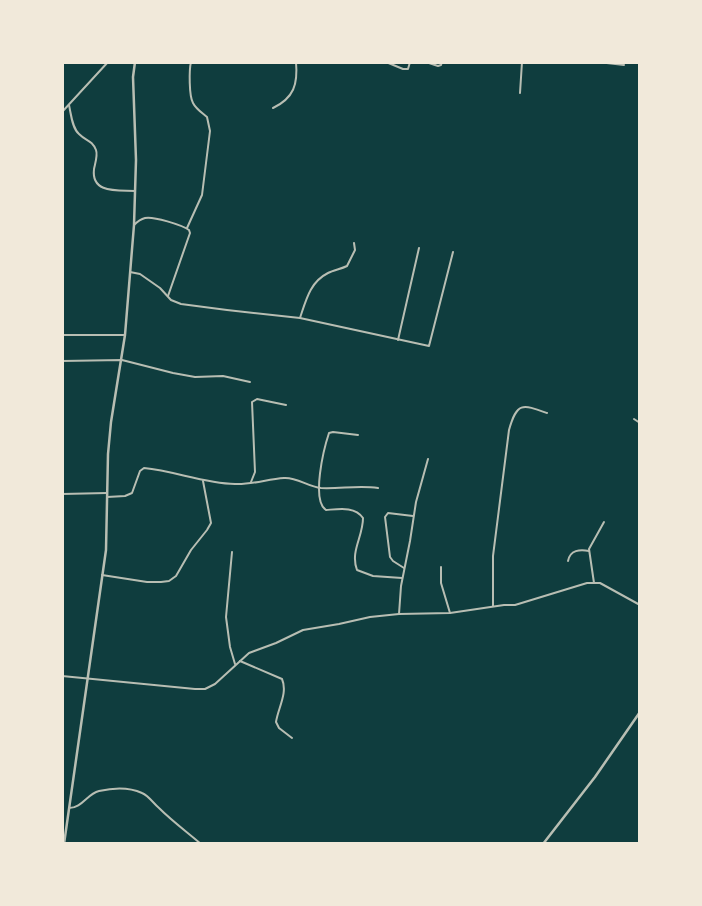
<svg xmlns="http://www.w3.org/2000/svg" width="702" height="906" font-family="'Open Sans',sans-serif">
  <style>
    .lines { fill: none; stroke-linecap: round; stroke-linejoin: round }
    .minor { stroke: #b8beb3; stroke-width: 2 }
    .tertiary { stroke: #b8beb3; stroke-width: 2.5 }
  </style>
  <rect width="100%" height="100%" fill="#0f3d3e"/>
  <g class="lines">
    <g class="minor">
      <path d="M386 62 403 69H408L410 62"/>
      <path d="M426 62 438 66 441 65 442 62"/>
      <path d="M598 62 624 65"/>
      <path d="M520 93 522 62"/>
      <path d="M69 105C71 114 72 128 79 134 86 141 92 140 96 150 98 155 95 164 94 169 91 194 118 190 135 191"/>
      <path d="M273 108C294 98 298 84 296 62"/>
      <path d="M62 112 108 62"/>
      <path d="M134 225C137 222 141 219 145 218 153 216 182 225 189 230L190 233 168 296"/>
      <path d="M187 228 202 195 210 131 207 117C201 112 196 109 193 103 189 96 189 70 191 62"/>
      <path d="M130 272 140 274 160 288 171 300 181 304 227 310 300 318 429 346 453 252"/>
      <path d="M300 318C306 300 310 282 328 273 334 270 341 269 347 266L355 250 354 243"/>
      <path d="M62 335H125"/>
      <path d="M398 340 419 248"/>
      <path d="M62 361 122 360 173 373 195 377 223 376 250 382"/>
      <path d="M634 419 640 423"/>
      <path d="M358 435 333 432 329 433C324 448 311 500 326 510 339 509 355 506 363 518 363 537 350 551 357 570L373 576 402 578"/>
      <path d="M251 482 255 472 252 402 257 399 286 405"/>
      <path d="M62 494 107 493"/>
      <path d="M107 497 125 496 132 493 140 471 144 468C175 471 203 483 235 484 251 485 268 479 284 478 297 477 308 487 321 488 340 489 359 485 378 488"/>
      <path d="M232 552 226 617 230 647 235 664"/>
      <path d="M568 561C570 550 580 549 589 551"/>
      <path d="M441 567V583L450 613"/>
      <path d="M404 568 393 561 390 557 385 517 388 513 413 516"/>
      <path d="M102 575 147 582H161L169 581 176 576 191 550 207 530 211 523 203 481"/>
      <path d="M594 583 589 549 604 522"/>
      <path d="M493 606V556L509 430C517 402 522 404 547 413"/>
      <path d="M399 614 401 586 410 541 416 502 428 459"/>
      <path d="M240 661 282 679C288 693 278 708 276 722L279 728 292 738"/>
      <path d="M62 676 195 689H205L215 684 249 653 276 643 303 630 339 624 370 617 399 614 450 613 504 605H515L587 583H600L640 605"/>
      <path d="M69 808C82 808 87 794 99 791 112 788 129 787 142 793 149 796 153 803 159 808 172 821 187 832 201 844"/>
    </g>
    <g class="tertiary">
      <path d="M64 844 106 550 108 454 111 422 125 335 134 225 136 160 133 77 135 62"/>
      <path d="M543 844 595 777 640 712"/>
    </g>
  </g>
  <rect width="702" height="906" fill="none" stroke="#f1e9da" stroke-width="128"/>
</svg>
